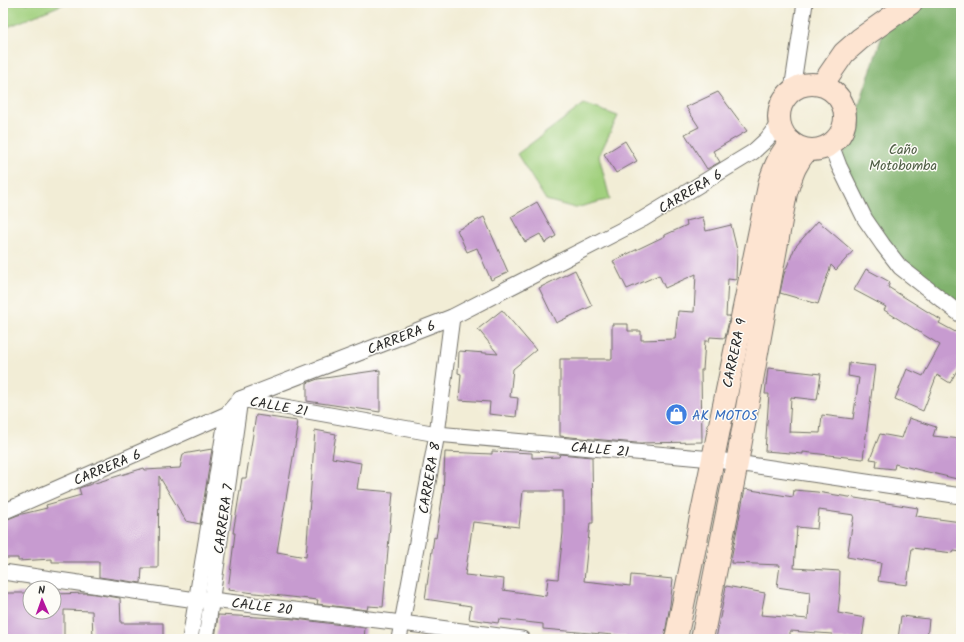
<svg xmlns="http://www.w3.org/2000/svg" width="964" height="642" font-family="Kalam,sans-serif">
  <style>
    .green { fill: #a1d07e; stroke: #667e54 }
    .forest { fill: #80b26d; stroke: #566e4c }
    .building { fill: #c79bd0; fill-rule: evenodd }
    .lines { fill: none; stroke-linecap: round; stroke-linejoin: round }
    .street-casing { stroke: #716f67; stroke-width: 17 }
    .secondary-casing { stroke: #716f67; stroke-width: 24 }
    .street { stroke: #fff; stroke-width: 15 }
    .secondary { stroke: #fde4d1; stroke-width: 22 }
    .labels { text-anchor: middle; stroke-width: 3; stroke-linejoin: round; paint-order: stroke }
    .park-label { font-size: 14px; fill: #4e5d44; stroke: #fdfcf7 }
    .street-label { font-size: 14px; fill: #2b2b2b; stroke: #fdfcf7 }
    .shop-label { font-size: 14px; fill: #366cbe; stroke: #fdfcf7; text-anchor: start }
  </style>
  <rect width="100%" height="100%" fill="#fdfcf7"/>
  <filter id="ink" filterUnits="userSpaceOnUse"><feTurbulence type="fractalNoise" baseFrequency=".025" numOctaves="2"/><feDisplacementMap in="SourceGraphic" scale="8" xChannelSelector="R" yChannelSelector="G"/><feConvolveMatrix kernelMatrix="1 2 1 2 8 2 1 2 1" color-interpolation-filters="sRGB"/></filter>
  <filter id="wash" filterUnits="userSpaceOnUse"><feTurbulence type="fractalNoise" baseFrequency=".012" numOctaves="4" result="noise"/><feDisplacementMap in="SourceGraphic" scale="16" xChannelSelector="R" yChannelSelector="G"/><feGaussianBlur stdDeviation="0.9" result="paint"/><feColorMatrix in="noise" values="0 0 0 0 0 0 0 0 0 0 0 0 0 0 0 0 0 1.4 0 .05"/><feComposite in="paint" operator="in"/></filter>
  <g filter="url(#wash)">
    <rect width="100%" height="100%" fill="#f2edd6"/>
    <g class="green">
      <path d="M3 3H66L3 29Z"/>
      <path d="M584 104 618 116 599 156 610 199 575 208 546 200 517 154Z"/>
    </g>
    <path class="forest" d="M909 3H961V318L900 267 839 166 887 21Z"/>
    <g id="blocks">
      <g class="building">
        <path d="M718 92 747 131 713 151 720 162 707 169 685 134 699 127 686 107Z"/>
        <path d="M625 141 637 161 616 173 604 154Z"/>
        <path d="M537 202 556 236 545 243 540 234 525 242 511 217Z"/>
        <path d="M484 217 508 272 491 280 477 248 467 252 457 230Z"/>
        <path d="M703 217 706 231 731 225 737 250 736 280 728 279 726 316H730L725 338 710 337 709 341H705L703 370H701L702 442 636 443 560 436V359H612V324H628V331H641V340L675 339 678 311 694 312 696 274 665 288 659 275 627 289 613 261 665 236V235L687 225 686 221Z"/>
        <path d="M818 221 853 251 836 270 831 265 818 304 780 293 784 274 795 247Z"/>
        <path d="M866 269 890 282 888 287 941 320 939 323 961 335V363L950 383 937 375 923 411 895 399 907 369 923 376 940 345 884 310 886 307 854 290Z"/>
        <path d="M575 270 592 306 556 323 539 288Z"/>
        <path d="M502 310 536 350 513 369 510 397 518 398 516 417 489 414 490 402 459 400 461 374 458 373 459 351 498 354 478 329Z"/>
        <path d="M849 363 875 366 863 459 803 452V454L765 451 769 394H765L768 368 821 374 817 400 791 397 789 432 820 433 822 415 853 419 859 378 848 376Z"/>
        <path d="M380 370V412L307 401V383L318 379Z"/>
        <path d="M256 415 297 421 296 427 298 428 277 552 306 557 315 430 336 434 332 458 361 463 357 489 393 492 383 607 368 606 367 610 317 604 318 600 228 590 235 533H233L242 478H246Z"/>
        <path d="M909 418 936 427 933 436 961 439V480L895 464 894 469 876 467 877 460 870 459 880 434 902 438Z"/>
        <path d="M212 449 200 524 186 521 159 476 158 568H142L141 583 99 577V562H52V559L18 561V558H3V521L18 515 47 508 46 505 81 495 79 488 82 487 144 468 145 470 180 468 183 454Z"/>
        <path d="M492 451 532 453V458L559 457 560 454 592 457 593 523H590L584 581 630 586 631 575 673 579 670 605 664 639H625V636L543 629V624L499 619 498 623 469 619 471 606 425 599 434 537 436 538 443 493 445 452 492 454ZM523 491H563V533L558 579 548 578 546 596 503 590 504 579 465 575 473 522 519 527Z"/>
        <path d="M745 489 793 497 794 490 817 492 918 508 916 516 961 522V552L954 551 953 553 912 548 907 585 878 581 881 563 847 557 854 515 819 510 817 529 797 527 794 568 840 571 839 594 840 595 838 613 865 618 862 639H832V634L790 631V639H716L726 586 765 593 761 615 808 619 810 592 777 587 780 565 731 563 732 554Z"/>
        <path d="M3 593H30V612H54V594L88 593 120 598 121 623H163V639H93L92 611 64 610V639H3Z"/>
        <path d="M218 615 296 619 365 628 364 639H215Z"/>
        <path d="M901 616 929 619 927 639H898Z"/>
      </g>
    </g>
  </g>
  <g filter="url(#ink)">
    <use href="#blocks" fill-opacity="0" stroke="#716f67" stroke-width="1"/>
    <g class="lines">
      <defs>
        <g id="street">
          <path d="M792 90 805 3"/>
          <path d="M831 145 839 166 865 219 883 245 900 267 961 315"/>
          <path d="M3 512 227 414 240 399 452 317 643 219 753 152 767 139 779 123"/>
          <path d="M3 572 196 600H212L402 623 522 639"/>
          <path d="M190 639 227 414"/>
          <path d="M206 639 240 399 437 434 712 459 737 463 961 496"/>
          <path d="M399 639 437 434 452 317"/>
        </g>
        <g id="secondary">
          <circle cx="812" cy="117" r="33"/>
          <path d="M822 85 844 53 860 39 911 3"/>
          <path d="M676 639 770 181C775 166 780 154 791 142"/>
          <path d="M702 639 737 463 786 193C792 175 794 165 807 150"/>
        </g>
      </defs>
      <use href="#street" class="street-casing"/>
      <use href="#secondary" class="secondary-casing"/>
      <use href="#street" class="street"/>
      <use href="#secondary" class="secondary"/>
    </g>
  </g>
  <defs>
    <symbol id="shop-disc" viewBox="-11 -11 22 22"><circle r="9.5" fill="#3f7fe0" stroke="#fdfcf7"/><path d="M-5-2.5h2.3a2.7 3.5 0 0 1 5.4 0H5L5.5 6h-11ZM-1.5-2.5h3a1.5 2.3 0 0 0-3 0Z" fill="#fff"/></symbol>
  </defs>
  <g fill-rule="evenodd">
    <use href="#shop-disc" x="664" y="402" width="25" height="25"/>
  </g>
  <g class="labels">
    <g class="park-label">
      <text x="903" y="154">Caño<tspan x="903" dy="16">Motobomba</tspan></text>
    </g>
    <g class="street-label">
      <text transform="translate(690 191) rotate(-31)" y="5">CARRERA 6</text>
      <text transform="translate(401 337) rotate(-21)" y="5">CARRERA 6</text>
      <text transform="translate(734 353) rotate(-78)" y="5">CARRERA 9</text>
      <text transform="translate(279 406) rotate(10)" y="5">CALLE 21</text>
      <text transform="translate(600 449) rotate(5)" y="5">CALLE 21</text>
      <text transform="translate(107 467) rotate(-23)" y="5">CARRERA 6</text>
      <text transform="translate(429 478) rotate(-80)" y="5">CARRERA 8</text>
      <text transform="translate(223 519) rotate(-82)" y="5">CARRERA 7</text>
      <text transform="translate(262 606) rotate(7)" y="5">CALLE 20</text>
    </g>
    <g class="shop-label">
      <text x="692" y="420">AK MOTOS</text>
    </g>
  </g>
  <rect width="964" height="642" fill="none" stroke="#fdfcf7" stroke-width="16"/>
  <g transform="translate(42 600) rotate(358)"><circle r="19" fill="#fdfcf7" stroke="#a9a8a5"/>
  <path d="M0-3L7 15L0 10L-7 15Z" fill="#b5179e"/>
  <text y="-6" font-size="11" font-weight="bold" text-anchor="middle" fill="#2b2b2b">N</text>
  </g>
</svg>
